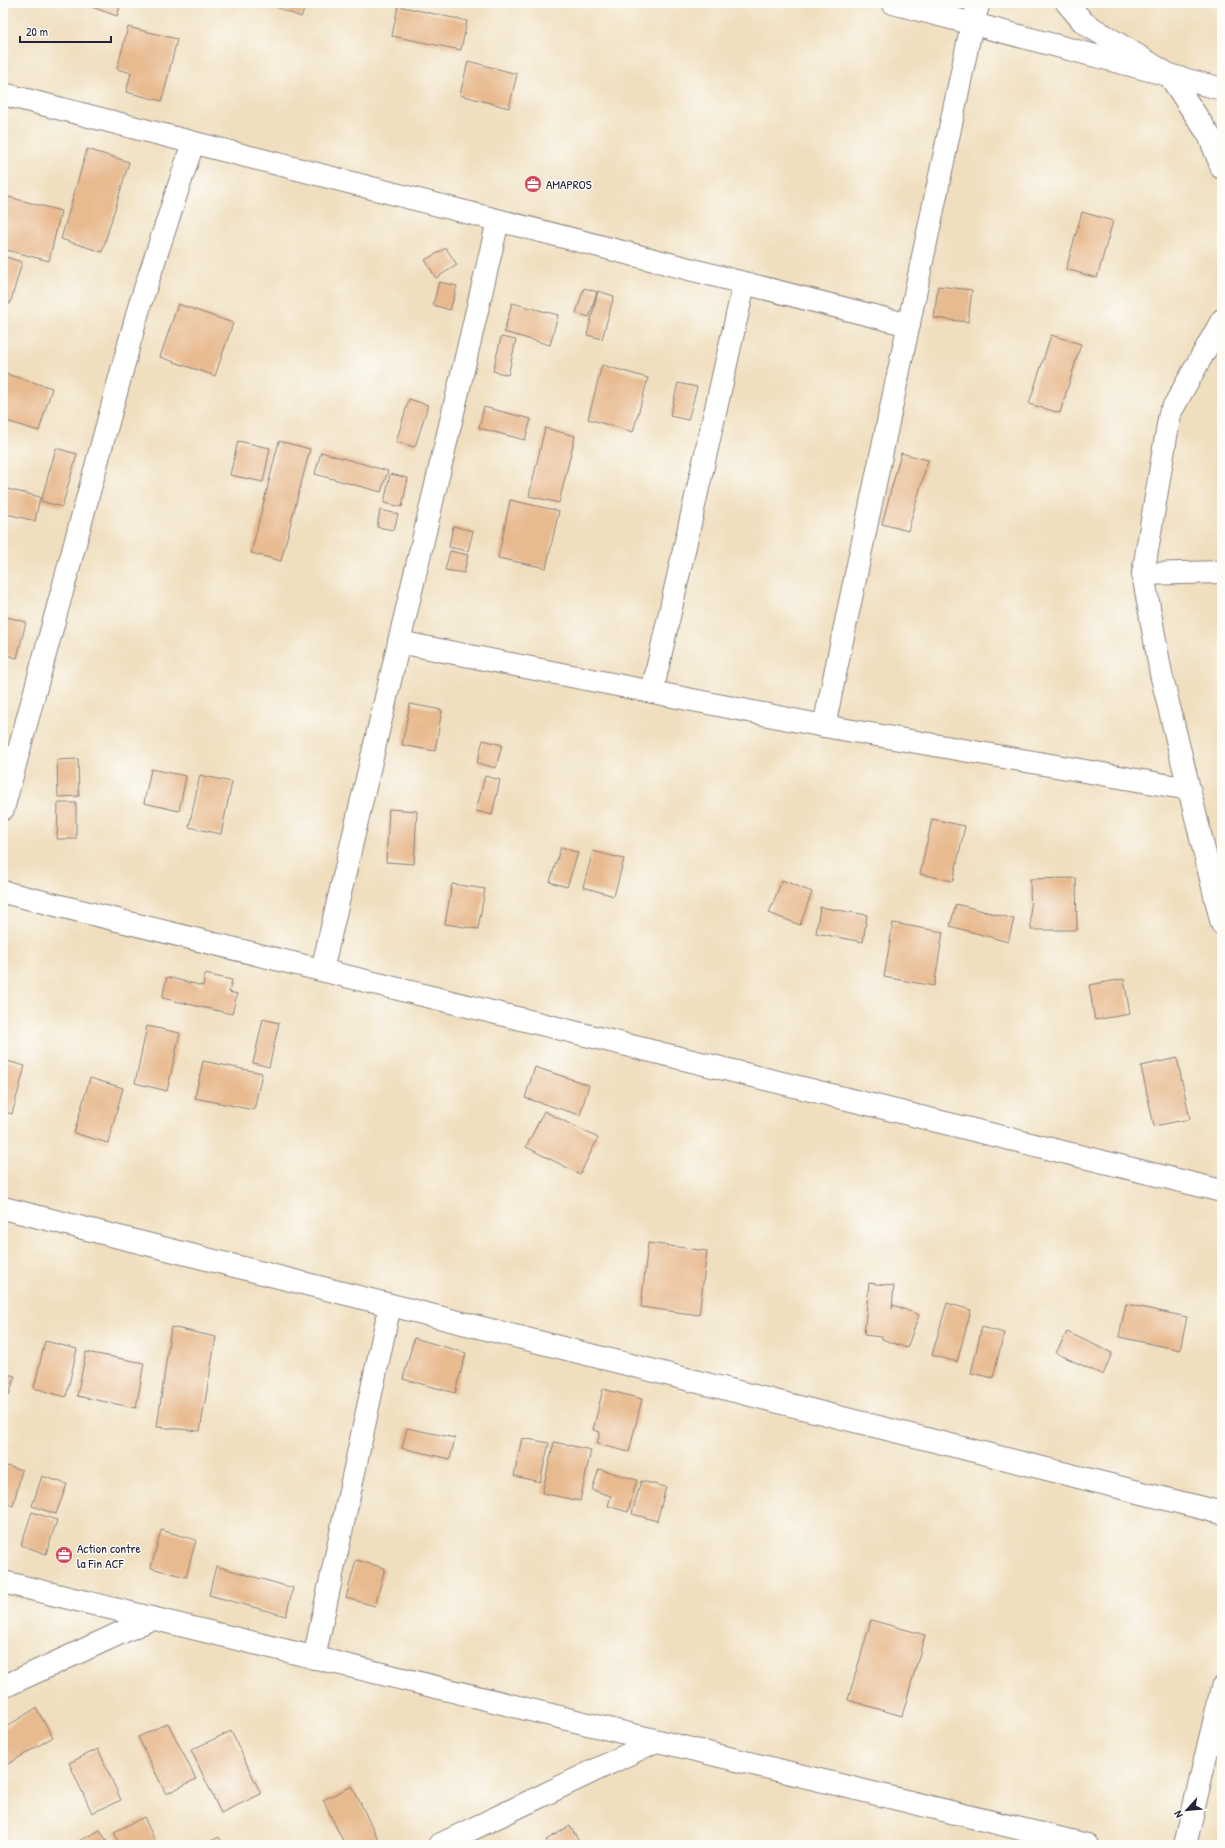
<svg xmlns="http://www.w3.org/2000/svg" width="1225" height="1848" font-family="'Patrick Hand',sans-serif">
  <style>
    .building { fill: #e8ba8f }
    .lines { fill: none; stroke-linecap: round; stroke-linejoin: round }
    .minor-casing { stroke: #89807d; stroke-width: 24 }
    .minor { stroke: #fff; stroke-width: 22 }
    .labels { text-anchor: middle; stroke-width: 3; stroke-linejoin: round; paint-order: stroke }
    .poi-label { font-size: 13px; fill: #22223b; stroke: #fdfcf7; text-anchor: start }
  </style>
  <rect width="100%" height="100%" fill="#fdfcf7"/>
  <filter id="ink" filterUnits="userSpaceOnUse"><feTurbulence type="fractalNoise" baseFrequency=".025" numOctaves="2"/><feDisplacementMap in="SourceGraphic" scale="8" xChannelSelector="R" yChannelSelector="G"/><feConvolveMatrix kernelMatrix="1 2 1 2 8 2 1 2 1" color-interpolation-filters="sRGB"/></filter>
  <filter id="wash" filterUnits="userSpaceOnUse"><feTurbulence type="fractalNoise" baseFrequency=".012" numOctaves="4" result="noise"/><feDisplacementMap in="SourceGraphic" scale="16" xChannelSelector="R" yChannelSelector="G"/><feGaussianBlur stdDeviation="0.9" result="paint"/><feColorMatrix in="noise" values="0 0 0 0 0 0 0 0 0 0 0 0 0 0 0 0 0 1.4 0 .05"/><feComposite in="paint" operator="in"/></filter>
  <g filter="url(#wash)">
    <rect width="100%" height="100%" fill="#f0dfbf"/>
    <g id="blocks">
      <g class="building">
        <path d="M81 3H121L117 16Z"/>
        <path d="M266 3H307L301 17Z"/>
        <path d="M398 6 467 21 461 50 392 36Z"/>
        <path d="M128 27 177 39 162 101 126 92 131 73 117 69Z"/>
        <path d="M468 61 517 74 509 108 460 95Z"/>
        <path d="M87 149 129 162 102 252 61 239Z"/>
        <path d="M5 196 61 211 49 261 3 249V203Z"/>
        <path d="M1082 212 1113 221 1097 278 1066 269Z"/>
        <path d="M446 248 457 265 436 278 425 260Z"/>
        <path d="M3 256 22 262 10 304 3 302Z"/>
        <path d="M439 282 457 286 450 310 433 305Z"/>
        <path d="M938 286 972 290 968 322 934 318Z"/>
        <path d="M584 288 597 292 589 317 576 313Z"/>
        <path d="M598 291 614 296 602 339 587 335Z"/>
        <path d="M512 303 558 315 550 345 504 332Z"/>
        <path d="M178 304 233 323 215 376 160 357Z"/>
        <path d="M1051 335 1081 344 1060 413 1029 404Z"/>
        <path d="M501 337 516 340 508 375 493 371Z"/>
        <path d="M602 365 648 378 633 432 588 419Z"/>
        <path d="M6 374 52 388 39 431 3 420V385Z"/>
        <path d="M678 383 697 387 688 420 670 416Z"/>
        <path d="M409 399 428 405 415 447 396 442Z"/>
        <path d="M484 407 531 419 525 440 479 428Z"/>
        <path d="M545 428 575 436 559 503 529 496Z"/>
        <path d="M238 441 270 448 263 482 230 475Z"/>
        <path d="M279 441 310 449 281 561 251 553Z"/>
        <path d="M56 448 77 454 62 507 41 501Z"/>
        <path d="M321 452 388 471 381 492 315 474Z"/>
        <path d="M901 453 928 460 908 531 882 524Z"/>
        <path d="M390 474 408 478 402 507 384 503Z"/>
        <path d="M3 488 40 497 35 521 3 513Z"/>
        <path d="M510 500 559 511 546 568 498 558Z"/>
        <path d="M380 510 398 514 394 530 377 527Z"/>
        <path d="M453 526 473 531 468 551 449 547Z"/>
        <path d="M450 551 468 555 464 573 445 570Z"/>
        <path d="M3 616 26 622 17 658 3 654Z"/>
        <path d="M410 704 442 710 435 751 402 745Z"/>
        <path d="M483 740 502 745 496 768 477 763Z"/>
        <path d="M78 759 79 796 58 797 57 760Z"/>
        <path d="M151 769 186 776 179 811 144 803Z"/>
        <path d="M200 775 232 782 221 834 189 827Z"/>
        <path d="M485 776 500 780 492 815 476 811Z"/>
        <path d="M58 803H76V839H57Z"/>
        <path d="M389 809 417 811 414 864 386 862Z"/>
        <path d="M932 819 965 826 953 881 920 874Z"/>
        <path d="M561 847 578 853 567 887 550 882Z"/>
        <path d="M593 851 624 859 614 896 583 887Z"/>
        <path d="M1076 878 1077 930H1031L1030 879Z"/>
        <path d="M782 880 812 892 800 925 769 913Z"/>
        <path d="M452 884 485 889 478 929 445 924Z"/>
        <path d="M956 904 1014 919 1008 942 950 926Z"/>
        <path d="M820 907 867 915 863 942 816 933Z"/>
        <path d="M893 923 943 932 934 986 884 977Z"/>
        <path d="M205 974 232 980 229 992 237 994 232 1014 162 998 167 977 203 986Z"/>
        <path d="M1124 979 1130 1014 1095 1020 1089 985Z"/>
        <path d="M263 1019 279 1023 269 1067 253 1063Z"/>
        <path d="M147 1026 180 1033 167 1091 135 1083Z"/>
        <path d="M1177 1058 1190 1119 1154 1126 1141 1066Z"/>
        <path d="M3 1060 25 1066 12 1114 3 1111Z"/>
        <path d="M203 1061 262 1073 254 1110 195 1098Z"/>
        <path d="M535 1067 589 1085 580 1115 525 1098Z"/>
        <path d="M90 1078 123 1088 108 1143 74 1133Z"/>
        <path d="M544 1111 598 1138 580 1174 526 1147Z"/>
        <path d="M648 1243 707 1251 699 1315 641 1307Z"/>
        <path d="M869 1283 894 1286 892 1309 893 1305 919 1315 907 1348 882 1339V1337L864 1335Z"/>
        <path d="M947 1303 971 1310 957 1362 932 1355Z"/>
        <path d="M1126 1304 1187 1317 1180 1350 1119 1337Z"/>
        <path d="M171 1327 216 1337 200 1431 157 1427Z"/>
        <path d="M982 1327 1004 1333 993 1378 971 1373Z"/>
        <path d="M1067 1332 1112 1353 1103 1375 1056 1353Z"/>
        <path d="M414 1338 466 1353 455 1393 403 1379Z"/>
        <path d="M45 1341 77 1349 66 1397 34 1388Z"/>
        <path d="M86 1352 144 1363 136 1408 77 1396Z"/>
        <path d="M3 1373 15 1376 9 1395 3 1393Z"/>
        <path d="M603 1389 642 1399 629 1452 597 1444 600 1432 593 1430Z"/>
        <path d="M407 1428 455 1438 450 1459 402 1448Z"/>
        <path d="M522 1438 549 1443 540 1482 514 1476Z"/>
        <path d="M554 1442 591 1450 580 1501 542 1493Z"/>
        <path d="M3 1465 22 1470 13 1506 3 1502Z"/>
        <path d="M599 1469 637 1480 628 1512 608 1506 611 1496 592 1490Z"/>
        <path d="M42 1476 67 1484 56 1514 32 1506Z"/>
        <path d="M641 1481 666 1487 657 1521 632 1514Z"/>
        <path d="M32 1512 57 1520 46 1554 21 1545Z"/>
        <path d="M161 1530 196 1540 186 1577 151 1568Z"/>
        <path d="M356 1560 385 1568 375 1606 346 1598Z"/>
        <path d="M216 1566 293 1588 286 1616 209 1595Z"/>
        <path d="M871 1620 925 1635 902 1716 848 1700Z"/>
        <path d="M36 1708 53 1737 5 1766 3 1763V1729Z"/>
        <path d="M168 1723 196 1779 166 1794 138 1737Z"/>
        <path d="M231 1731 261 1794 221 1813 191 1750Z"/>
        <path d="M98 1749 121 1800 92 1813 69 1763Z"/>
        <path d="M352 1786 381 1845H345L323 1800Z"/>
        <path d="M144 1817 157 1845H120L114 1832Z"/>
        <path d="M570 1826 581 1845H549L546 1840Z"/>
        <path d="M100 1830 109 1845H71Z"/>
        <path d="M219 1837 223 1845H203Z"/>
      </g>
    </g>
  </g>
  <g filter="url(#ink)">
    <use href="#blocks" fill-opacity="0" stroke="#89807d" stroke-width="1"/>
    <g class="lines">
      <defs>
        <g id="minor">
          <path d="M893 3 1222 89"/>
          <path d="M1067 3 1084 23 1169 75 1209 135 1222 168"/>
          <path d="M3 94 909 325"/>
          <path d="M1222 320 1170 413 1143 574 1161 674 1222 924"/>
          <path d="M1143 574 1222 572"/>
          <path d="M399 642 824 726 1189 789"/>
          <path d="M652 692 744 284"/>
          <path d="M824 726 972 24 979 3"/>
          <path d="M3 809 140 304 193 143"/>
          <path d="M3 892 1222 1191"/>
          <path d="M322 970 498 221"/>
          <path d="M3 1208 1222 1513"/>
          <path d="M3 1582 1087 1845"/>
          <path d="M314 1658 390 1305"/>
          <path d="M3 1687 153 1618"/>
          <path d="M439 1845 656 1741"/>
          <path d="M1185 1845 1222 1688"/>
        </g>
      </defs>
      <use href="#minor" class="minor-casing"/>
      <use href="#minor" class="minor"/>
    </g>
  </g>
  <defs>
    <symbol id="office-disc" viewBox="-11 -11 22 22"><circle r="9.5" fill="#d1495b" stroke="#fdfcf7"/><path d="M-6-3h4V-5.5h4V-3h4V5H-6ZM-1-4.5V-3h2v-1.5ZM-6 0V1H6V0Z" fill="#fff"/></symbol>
  </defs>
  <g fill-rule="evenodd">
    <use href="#office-disc" x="523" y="174" width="20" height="20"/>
    <use href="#office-disc" x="54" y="1545" width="20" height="20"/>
  </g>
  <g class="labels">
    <g class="poi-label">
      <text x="546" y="189">AMAPROS</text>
      <text x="77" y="1553">Action contre<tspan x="77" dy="15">la Fin ACF</tspan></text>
    </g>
  </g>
  <rect width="1225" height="1848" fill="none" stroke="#fdfcf7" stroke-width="16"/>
  <g transform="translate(1187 1810) rotate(243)" stroke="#fdfcf7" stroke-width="3" paint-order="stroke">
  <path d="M0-3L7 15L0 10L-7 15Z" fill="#22223b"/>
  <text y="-6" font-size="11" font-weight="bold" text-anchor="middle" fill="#22223b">N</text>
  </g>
  <path d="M20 36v6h91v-6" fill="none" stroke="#22223b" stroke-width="2"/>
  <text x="26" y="36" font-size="12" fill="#22223b" stroke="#fdfcf7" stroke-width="3" paint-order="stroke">20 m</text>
</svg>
